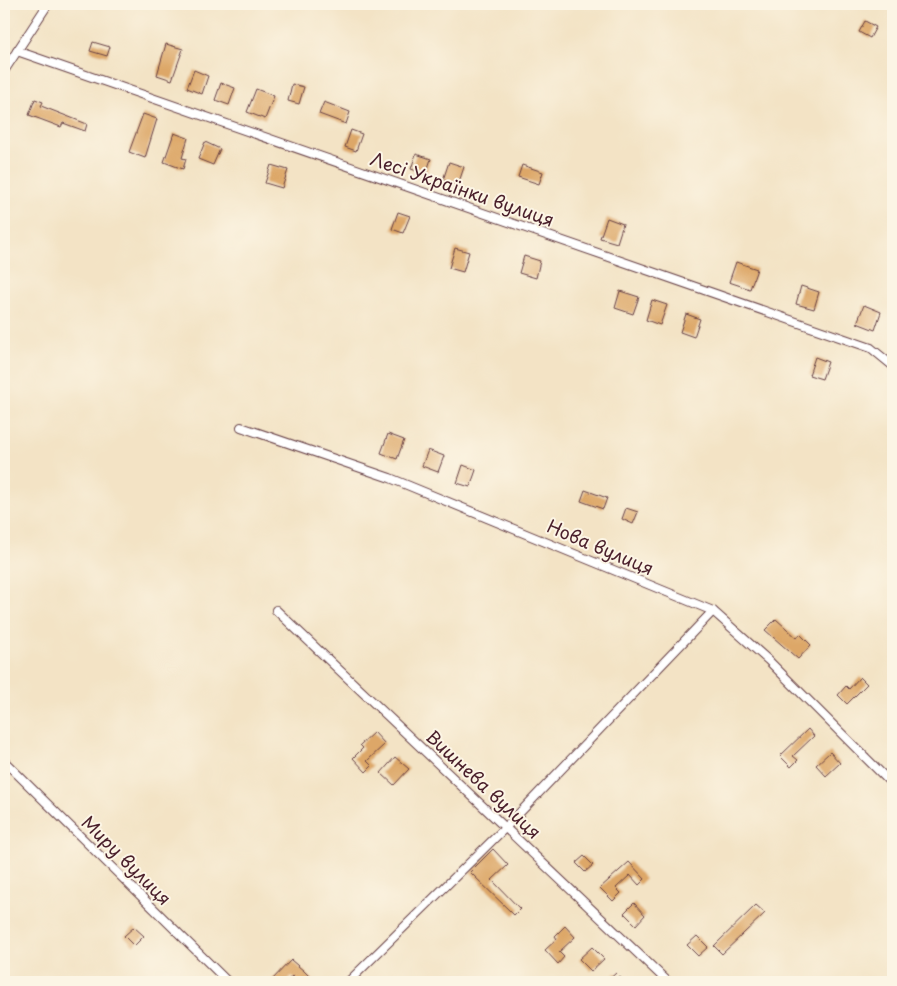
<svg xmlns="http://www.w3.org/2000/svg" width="897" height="986" font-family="'Playpen Sans',sans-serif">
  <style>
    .building { fill: #dda768 }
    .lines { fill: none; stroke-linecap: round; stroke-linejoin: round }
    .street-casing { stroke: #633c42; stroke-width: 10 }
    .street { stroke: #fff; stroke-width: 8 }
    .labels { text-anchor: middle; stroke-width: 4; stroke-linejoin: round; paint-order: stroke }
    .street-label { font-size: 18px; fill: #4a1f2b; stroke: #fcf5e5 }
  </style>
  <rect width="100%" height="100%" fill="#fcf5e5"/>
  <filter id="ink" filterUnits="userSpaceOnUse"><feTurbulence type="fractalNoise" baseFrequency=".02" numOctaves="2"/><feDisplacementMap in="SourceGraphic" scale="10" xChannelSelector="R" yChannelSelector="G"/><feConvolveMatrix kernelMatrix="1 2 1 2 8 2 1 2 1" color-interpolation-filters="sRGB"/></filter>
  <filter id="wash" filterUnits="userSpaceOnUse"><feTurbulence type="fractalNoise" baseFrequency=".0096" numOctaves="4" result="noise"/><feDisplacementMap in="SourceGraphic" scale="20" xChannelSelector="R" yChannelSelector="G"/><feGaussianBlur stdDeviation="1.12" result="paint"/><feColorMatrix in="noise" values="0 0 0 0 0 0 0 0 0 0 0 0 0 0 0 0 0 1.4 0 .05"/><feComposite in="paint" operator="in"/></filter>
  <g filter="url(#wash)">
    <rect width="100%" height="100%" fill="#f3e3c5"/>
    <g id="blocks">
      <g class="building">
        <path d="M865 21 876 27 870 38 859 32Z"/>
        <path d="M93 42 110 47 107 56 90 51Z"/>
        <path d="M166 44 183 49 172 80 157 75Z"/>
        <path d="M194 70 208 76 202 94 187 88Z"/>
        <path d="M221 83 235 88 229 105 215 100Z"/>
        <path d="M292 84 304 87 299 104 288 101Z"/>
        <path d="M256 89 274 96 265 119 247 112Z"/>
        <path d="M35 99 43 102 41 106 87 124 85 131 63 123 61 127 29 115Z"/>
        <path d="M324 102 350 112 346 124 319 114Z"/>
        <path d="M143 114 157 119 145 158 129 152Z"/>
        <path d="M351 130 362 134 356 151 345 147Z"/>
        <path d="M174 133 188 138 182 158 186 159 183 169 164 162Z"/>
        <path d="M205 142 220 149 213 165 198 159Z"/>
        <path d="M416 154 431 159 426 174 411 169Z"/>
        <path d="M449 162 464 167 458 185 443 180Z"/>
        <path d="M271 165 288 170 282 188 265 183Z"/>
        <path d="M522 165 543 172 539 184 518 177Z"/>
        <path d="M398 212 410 216 403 233 392 229Z"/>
        <path d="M607 218 623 224 617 243 600 238Z"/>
        <path d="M455 248 469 252 463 272 449 268Z"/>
        <path d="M524 256 540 261 536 278 519 273Z"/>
        <path d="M736 262 757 269 750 289 729 282Z"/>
        <path d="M801 286 819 292 814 309 796 304Z"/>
        <path d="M620 291 639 297 633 314 615 308Z"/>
        <path d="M652 300 667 305 660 325 646 320Z"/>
        <path d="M864 305 881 312 875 330 857 323Z"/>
        <path d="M686 314 700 319 694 337 680 332Z"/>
        <path d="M815 357 828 362 822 379 809 375Z"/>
        <path d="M388 434 404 440 397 459 381 453Z"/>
        <path d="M428 450 444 456 438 472 422 466Z"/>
        <path d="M463 465 476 470 470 487 457 483Z"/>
        <path d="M585 490 607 498 603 509 581 501Z"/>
        <path d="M626 508 638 512 633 524 622 519Z"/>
        <path d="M776 619 797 638 800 634 811 645 798 659 765 630Z"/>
        <path d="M860 677 867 684 847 704 838 695 846 686 849 689Z"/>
        <path d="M808 729 814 736 793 756 798 760 791 767 780 756Z"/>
        <path d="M374 732 385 744 367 761 372 766 366 772 353 758 363 748 360 745Z"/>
        <path d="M830 752 840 763 826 776 816 765Z"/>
        <path d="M395 757 409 769 394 785 381 773Z"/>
        <path d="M493 849 508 865 492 880 520 909 514 915 470 872Z"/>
        <path d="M584 856 593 865 585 872 576 863Z"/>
        <path d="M629 862 645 879 639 885 630 875 616 888 621 893 613 901 600 888Z"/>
        <path d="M634 903 645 915 636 925 624 913Z"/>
        <path d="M756 905 765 913 722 954 714 946Z"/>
        <path d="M565 926 575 937 559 952 564 957 558 964 545 950 557 939 555 936Z"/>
        <path d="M134 927 144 936 134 946 124 936Z"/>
        <path d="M697 936 708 947 698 956 687 945Z"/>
        <path d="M592 947 604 959 591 971 579 959Z"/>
        <path d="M291 960 304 971 315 982H298L292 976 286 982H270Z"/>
        <path d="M616 973 625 982H606Z"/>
      </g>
    </g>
  </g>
  <g filter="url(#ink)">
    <use href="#blocks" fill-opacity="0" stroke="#633c42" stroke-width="1"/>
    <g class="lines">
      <defs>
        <g id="street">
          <path d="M17 51 871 348 893 366"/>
          <path d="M4 71 48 4"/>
          <path d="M241 427 390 478 713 611 768 660 893 785"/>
          <path d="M276 610 668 982"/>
          <path d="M4 761 228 982"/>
          <path d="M348 982 506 827 713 611"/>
        </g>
      </defs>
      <use href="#street" class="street-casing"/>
      <use href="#street" class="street"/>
    </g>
  </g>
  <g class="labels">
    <g class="street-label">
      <text transform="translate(462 190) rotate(19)" y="6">Лесі Українки вулиця</text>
      <text transform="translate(600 548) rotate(23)" y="6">Нова вулиця</text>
      <text transform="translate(483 785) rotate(43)" y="6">Вишнева вулиця</text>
      <text transform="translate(126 861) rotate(45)" y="6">Миру вулиця</text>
    </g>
  </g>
  <rect width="897" height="986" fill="none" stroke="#fcf5e5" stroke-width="20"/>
</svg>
